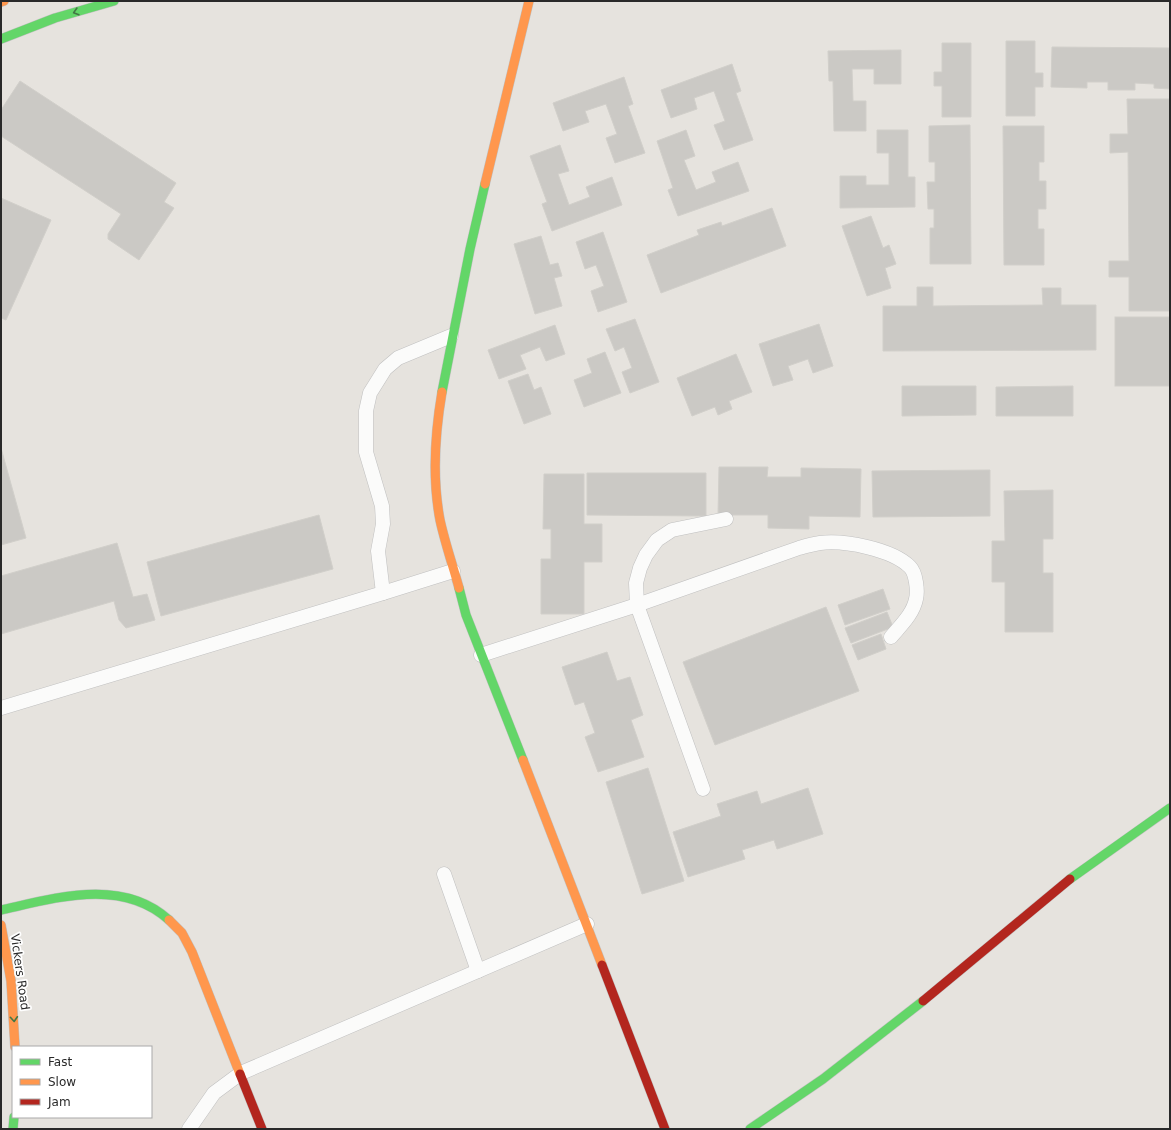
<svg xmlns="http://www.w3.org/2000/svg" width="1171" height="1130" font-family="'DejaVu Sans',sans-serif">
  <style>
    .building { fill: #cbc9c5; stroke: #d1cfca }
    .lines { fill: none; stroke-linecap: round; stroke-linejoin: round }
    .lane-casing { stroke: #c0c0c0; stroke-width: 15 }
    .fast-casing { stroke: #c0c0c0; stroke-width: 10 }
    .slow-casing { stroke: #c0c0c0; stroke-width: 10 }
    .jam-casing { stroke: #c0c0c0; stroke-width: 10 }
    .lane { stroke: #fbfbfa; stroke-width: 14 }
    .fast { stroke: #63d668; stroke-width: 9 }
    .slow { stroke: #ff974d; stroke-width: 9 }
    .jam { stroke: #b3261e; stroke-width: 9 }
    .oneway { stroke: #437745 }
    .labels { text-anchor: middle; stroke-width: 3.5; stroke-linejoin: round; paint-order: stroke }
    .street-label { font-size: 12px; fill: #292929; stroke: #fff }
  </style>
  <rect width="100%" height="100%" fill="#e6e3de"/>
  <g class="building">
    <path d="M1006 41H1035V73H1043V87H1035V116H1006Z"/>
    <path d="M942 43H971V117H942V86H934V72H942Z"/>
    <path d="M1052 47 1170 48V89L1154 88V84L1135 83V90H1108V82H1087V88L1051 87Z"/>
    <path d="M901 50V84H874V69H852L853 101H866V131H834L833 81H829L828 51Z"/>
    <path d="M732 64 741 91 736 93 753 140 724 150 714 125 725 121 714 91 694 98 697 109 671 118 661 90Z"/>
    <path d="M624 77 633 104 628 106 645 153 615 163 606 138 617 134 606 104 585 111 589 122 563 131 553 103Z"/>
    <path d="M20 81 176 183 164 202 174 208 139 260 108 239V234L121 214 1 136V110Z"/>
    <path d="M1127 99H1170V311H1129V277H1109V261H1129L1128 152 1110 153V134H1128Z"/>
    <path d="M970 125 971 264H930V228H934V209H928L927 182H935V162H929V126Z"/>
    <path d="M1003 126H1044V162H1039V181H1046V209H1038V229H1044V265H1004Z"/>
    <path d="M686 130 695 156 684 160 696 190 716 182 712 172 738 162 749 191 678 216 668 190 673 188 657 141Z"/>
    <path d="M877 130H908V177H915V207L840 208V176H866V185H889V153H877Z"/>
    <path d="M560 145 569 171 558 174 569 205 590 197 586 187 612 177 622 205 552 231 542 204 547 202 530 156Z"/>
    <path d="M1 198 51 220 6 320 1 318Z"/>
    <path d="M772 208 786 246 661 293 647 255 699 235 697 230 721 222 722 226Z"/>
    <path d="M871 216 883 248 889 245 896 264 885 268 891 288 867 296 842 226Z"/>
    <path d="M603 232 627 302 598 312 591 291 604 286 596 265 585 269 576 242Z"/>
    <path d="M541 236 550 265 558 263 562 276 554 278 562 306 535 314 514 244Z"/>
    <path d="M917 287H933V306L1043 305 1042 288H1061V305H1096V350L883 351V306H917Z"/>
    <rect x="1115" y="317" width="55" height="69"/>
    <path d="M635 319 659 382 630 393 622 372 632 368 624 347 615 351 606 329Z"/>
    <path d="M819 324 833 366 813 373 808 359 788 366 793 380 773 386 759 344Z"/>
    <path d="M555 325 565 354 546 361 540 347 520 355 526 369 499 379 488 350Z"/>
    <path d="M605 352 621 393 584 407 574 380 592 373 587 359Z"/>
    <path d="M736 354 752 392 729 401 732 409 718 415 715 407 692 416 677 378Z"/>
    <path d="M528 374 534 390 541 387 551 414 524 424 508 381Z"/>
    <path d="M902 386H976V415L902 416Z"/>
    <path d="M1073 386V416H996V387Z"/>
    <path d="M1 448 26 538 1 545Z"/>
    <path d="M719 467H768L767 477H801V468L861 469 860 517 809 516V529L768 528V515H718Z"/>
    <path d="M990 470V516L873 517 872 471Z"/>
    <path d="M587 473H706V516L587 515Z"/>
    <path d="M544 474H584V524H602V562H584V614H541V559H551V529H543Z"/>
    <path d="M1053 490V539H1043V573H1053V632H1005V582H992V541H1005L1004 491Z"/>
    <path d="M319 515 333 569 161 616 147 562Z"/>
    <path d="M117 543 133 597 147 594 155 620 126 628 119 620 114 601 1 634V576Z"/>
    <path d="M883 589 890 609 845 625 838 605Z"/>
    <path d="M826 607 859 691 715 745 683 662Z"/>
    <path d="M887 612 893 627 851 643 845 628Z"/>
    <path d="M881 634 886 649 858 660 852 645Z"/>
    <path d="M607 652 617 681 630 677 643 715 631 720 644 757 598 772 585 737 595 733 584 702 575 705 562 667Z"/>
    <path d="M648 768 684 881 642 894 606 782Z"/>
    <path d="M808 788 823 834 777 849 774 840 742 850 745 859 688 877 673 832 721 816 717 804 757 791 761 804Z"/>
  </g>
  <g class="lines">
    <defs>
      <g id="lane">
        <path d="M383 593 378 551 383 524 382 506 366 452V411L370 393 385 369 398 358 451 336"/>
        <path d="M481 655 637 605 799 548C806 546 813 544 820 543 844 540 892 549 910 567 916 573 918 591 916 599 913 614 901 625 891 637"/>
        <path d="M1 708 383 593 453 571"/>
        <path d="M703 789 637 605 636 583 640 568 646 555 657 540 672 530 726 519"/>
        <path d="M444 874 478 971"/>
        <path d="M189 1129 214 1093 241 1073 587 924"/>
      </g>
      <g id="fast">
        <path d="M1 39 55 18 114 1"/>
        <path d="M442 392 470 249 485 184"/>
        <path d="M459 588 466 615 523 760"/>
        <path d="M1070 879 1170 808"/>
        <path d="M1 910C55 898 122 877 169 920"/>
        <path d="M13 1129 14 1117"/>
        <path d="M750 1129 823 1079 923 1001"/>
      </g>
      <g id="slow">
        <path d="M1 2 4 1"/>
        <path d="M485 184 529 1"/>
        <path d="M442 392C435 433 432 478 440 520 445 543 453 566 459 588"/>
        <path d="M523 760 602 965"/>
        <path d="M169 920 182 933 192 952 240 1074"/>
        <path d="M1 925 11 981 15 1047"/>
      </g>
      <g id="jam">
        <path d="M602 965 665 1129"/>
        <path d="M923 1001 1070 879"/>
        <path d="M240 1074 262 1129"/>
      </g>
    </defs>
    <use href="#lane" class="lane-casing"/>
    <use href="#fast" class="fast-casing"/>
    <use href="#slow" class="slow-casing"/>
    <use href="#jam" class="jam-casing"/>
    <use href="#lane" class="lane"/>
    <use href="#fast" class="fast"/>
    <use href="#slow" class="slow"/>
    <use href="#jam" class="jam"/>
  </g>
  <defs><path id="oneway-chevron" d="M-2-3.5L2.5 0L-2 3.5" fill="none" stroke-width="1.6" stroke-linecap="round" stroke-linejoin="round"/></defs>
  <g class="oneway">
    <use href="#oneway-chevron" transform="translate(76 12) rotate(164)"/>
    <use href="#oneway-chevron" transform="translate(14 1019) rotate(86)"/>
  </g>
  <g class="labels">
    <g class="street-label">
      <text transform="translate(20 972) rotate(82)" y="4">Vickers Road</text>
    </g>
  </g>
  <rect width="1171" height="1130" fill="none" stroke="#292929" stroke-width="4"/>
  <rect x="12" y="1046" width="140" height="72" fill="#ffffff" stroke="#a9a9a9"/>
  <rect x="20" y="1059" width="20" height="6" fill="#63d668" stroke="#a9a9a9"/>
  <text x="48" y="1066" font-size="12" fill="#292929">Fast</text>
  <rect x="20" y="1079" width="20" height="6" fill="#ff974d" stroke="#a9a9a9"/>
  <text x="48" y="1086" font-size="12" fill="#292929">Slow</text>
  <rect x="20" y="1099" width="20" height="6" fill="#b3261e" stroke="#a9a9a9"/>
  <text x="48" y="1106" font-size="12" fill="#292929">Jam</text>
</svg>
